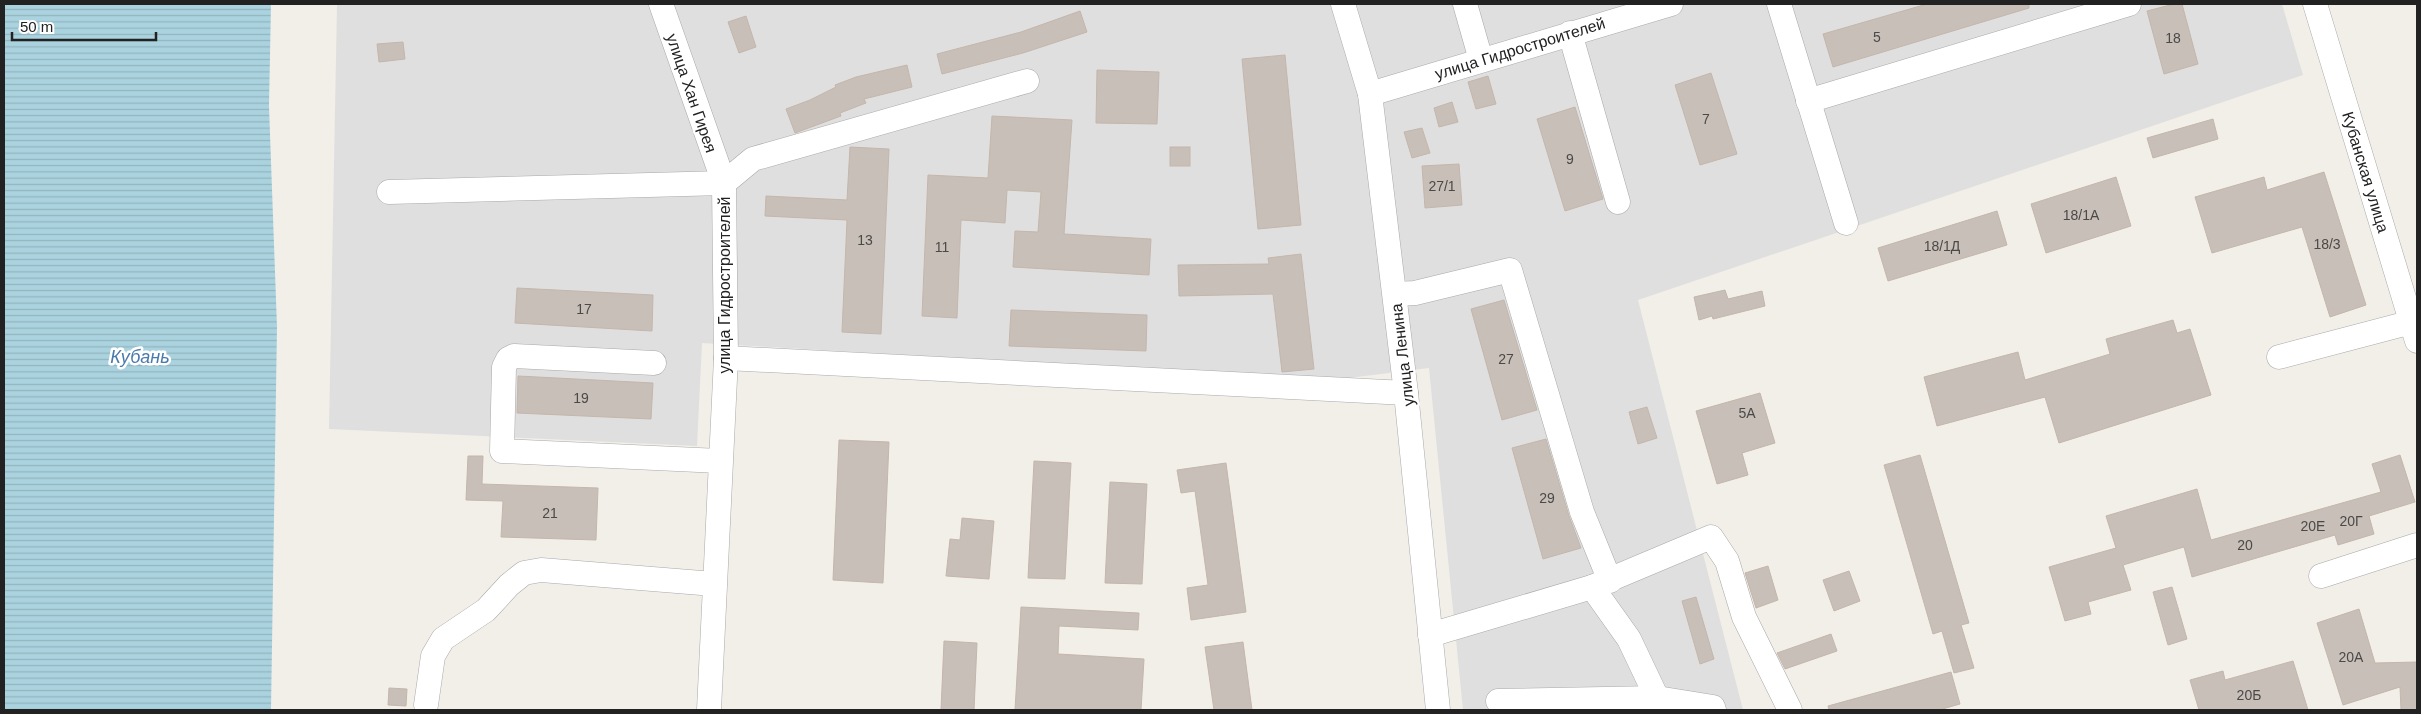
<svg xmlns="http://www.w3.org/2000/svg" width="2421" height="714" font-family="Helvetica,sans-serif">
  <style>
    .residential { fill: #e0dfdf }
    .water { fill: url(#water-rules) }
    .building { fill: #c7bfb8; stroke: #c4b6ab }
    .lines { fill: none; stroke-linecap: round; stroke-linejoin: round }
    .minor-casing { stroke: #a9a9a9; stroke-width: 25 }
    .minor { stroke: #fff; stroke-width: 24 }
    .labels { text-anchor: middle; stroke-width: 5; stroke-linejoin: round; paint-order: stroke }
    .number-label { font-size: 14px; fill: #4b4948 }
    .street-label { font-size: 16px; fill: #222; stroke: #fff }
    .water-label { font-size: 18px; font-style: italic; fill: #4a7aab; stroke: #fff }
  </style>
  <defs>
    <pattern id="water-rules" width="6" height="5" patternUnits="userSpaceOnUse" patternTransform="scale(1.25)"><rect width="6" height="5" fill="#aad3df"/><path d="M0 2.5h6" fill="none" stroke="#92b5bf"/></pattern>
  </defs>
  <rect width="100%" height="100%" fill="#f2efe9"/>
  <path class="residential" d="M337 4H2282L2303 75 1638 300 1743 710H1463L1429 368 1333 380 702 343 697 446 329 429Z"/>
  <path class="water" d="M4 4H271L269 106 277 327 271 710H4Z"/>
  <g class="building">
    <path d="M1927 4H2029V8L1833 67 1823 34Z"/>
    <path d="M2174 4H2182L2198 64 2164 74 2147 11Z"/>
    <path d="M1080 11 1087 32 1023 53 942 74 937 54 1021 32Z"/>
    <path d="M746 16 756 47 739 53 728 22Z"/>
    <path d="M403 42 405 59 379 62 377 44Z"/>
    <path d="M1285 55 1301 225 1258 229 1242 59Z"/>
    <path d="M907 65 912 87 864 99 866 103 840 113 841 116 795 133 786 109 810 100 836 87 835 85 856 77Z"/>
    <path d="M1097 70 1159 72 1157 124 1096 123Z"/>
    <path d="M1711 73 1737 154 1700 165 1675 85Z"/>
    <path d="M1488 76 1496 104 1476 109 1468 82Z"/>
    <path d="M1452 102 1458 122 1439 127 1434 108Z"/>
    <path d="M1575 107 1603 199 1565 211 1537 119Z"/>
    <path d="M992 116 1072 120 1064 234 1151 239 1149 275 1013 267 1015 231 1038 232 1041 192 1007 190 1005 223 961 220 957 318 922 316 928 175 988 178Z"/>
    <path d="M2213 119 2218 139 2153 158 2147 138Z"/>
    <path d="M1422 128 1430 153 1412 158 1404 132Z"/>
    <path d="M850 147 889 149 881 334 842 332 847 220 765 216 766 196 847 200Z"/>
    <rect x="1170" y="147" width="20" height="19"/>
    <path d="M1459 164 1462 205 1425 208 1422 166Z"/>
    <path d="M2324 172 2366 305 2330 317 2302 227 2212 253 2195 197 2264 177 2267 190Z"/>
    <path d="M2116 177 2131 226 2046 253 2031 204Z"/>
    <path d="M1997 211 2007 245 1888 281 1878 248Z"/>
    <path d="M1301 254 1314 369 1282 372 1273 294 1179 296 1178 265 1269 264 1268 258Z"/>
    <path d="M517 288 653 295 652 331 515 323Z"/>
    <path d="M1725 290 1728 299 1762 291 1765 306 1713 319 1712 316 1699 320 1694 297Z"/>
    <path d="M1504 300 1537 410 1502 420 1471 309Z"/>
    <path d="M1011 310 1147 315 1146 351 1009 346Z"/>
    <path d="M2173 320 2177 333 2190 329 2211 395 2059 443 2045 397 1937 426 1924 377 2018 352 2025 380 2110 354 2106 339Z"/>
    <path d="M518 376 653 383 651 419 517 413Z"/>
    <path d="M1760 393 1775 443 1742 453 1748 475 1717 484 1696 411Z"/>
    <path d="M1647 407 1657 438 1638 444 1629 412Z"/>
    <path d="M1546 439 1569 516 1581 548 1543 559 1512 448Z"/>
    <path d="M839 440 889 442 883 583 833 580Z"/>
    <path d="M1920 455 1969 623 1961 625 1974 668 1954 673 1942 631 1933 634 1884 465Z"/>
    <path d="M2400 455 2415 502 2369 516 2374 534 2338 545 2335 535 2192 577 2184 547 2123 565 2131 590 2088 602 2091 614 2065 621 2049 567 2116 548 2106 516 2197 489 2211 540 2381 492 2372 464Z"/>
    <path d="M468 456H483L482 484 598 488 596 540 501 537 503 501 466 500Z"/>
    <path d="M1034 461 1071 463 1065 579 1028 578Z"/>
    <path d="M1226 463 1246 612 1191 620 1187 588 1208 585 1195 491 1181 493 1177 470Z"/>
    <path d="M1110 482 1147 484 1142 584 1105 583Z"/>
    <path d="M962 518 994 521 989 579 946 576 950 539 960 540Z"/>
    <path d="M1768 566 1778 600 1756 608 1745 573Z"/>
    <path d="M1849 571 1860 601 1834 611 1823 580Z"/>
    <path d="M2172 587 2187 639 2168 645 2153 592Z"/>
    <path d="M1696 597 1714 659 1700 664 1682 601Z"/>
    <path d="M1021 607 1139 613 1138 630 1059 626 1058 654 1144 659 1141 710H1015Z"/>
    <path d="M2359 609 2375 663 2417 662V710H2401L2400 687 2343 705 2317 623Z"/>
    <path d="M1831 634 1837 651 1785 669 1777 653Z"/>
    <path d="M944 641 977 643 974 710H941Z"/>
    <path d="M1243 642 1252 710H1214L1205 647Z"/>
    <path d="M2293 661 2308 710H2199L2190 680 2223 671 2225 680Z"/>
    <path d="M1951 672 1960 704 1939 710H1829L1828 706Z"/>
    <path d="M389 688 407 689 406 706 388 705Z"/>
  </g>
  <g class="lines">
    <defs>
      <g id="minor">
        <path d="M661 4 724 183 726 358 709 710"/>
        <path d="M1343 4 1370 94 1406 393 1438 710"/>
        <path d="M1465 4 1481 60"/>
        <path d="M1779 4 1846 223"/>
        <path d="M2315 4 2417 341"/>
        <path d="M1570 33 1618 202"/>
        <path d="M1370 94 1671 4"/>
        <path d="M1808 101 2129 4"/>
        <path d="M724 183 753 159 1027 81"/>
        <path d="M389 192 724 183"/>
        <path d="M1395 294 1415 293 1510 270 1582 512 1610 581"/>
        <path d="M2279 357 2412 322"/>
        <path d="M726 358 1406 393"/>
        <path d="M654 363 514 356 508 359 504 367 502 451 720 461"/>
        <path d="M2321 576 2417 545"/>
        <path d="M1592 587 1629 639 1657 698"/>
        <path d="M1430 635 1592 587 1711 537 1727 561 1744 617 1790 710"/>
        <path d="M1498 701 1657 698 1713 707 1714 710"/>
        <path d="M426 705 433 656 443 639 486 610 509 585 524 573 541 570 714 584"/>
      </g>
    </defs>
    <use href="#minor" class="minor-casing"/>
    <use href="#minor" class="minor"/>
  </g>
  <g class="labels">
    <g class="number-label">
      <text x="1877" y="42">5</text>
      <text x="2173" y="43">18</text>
      <text x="1706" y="124">7</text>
      <text x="1570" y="164">9</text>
      <text x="1442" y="191">27/1</text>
      <text x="2081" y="220">18/1А</text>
      <text x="865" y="245">13</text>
      <text x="2327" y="249">18/3</text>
      <text x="1942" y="251">18/1Д</text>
      <text x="942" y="252">11</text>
      <text x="584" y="314">17</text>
      <text x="1506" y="364">27</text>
      <text x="581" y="403">19</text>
      <text x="1747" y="418">5А</text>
      <text x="1547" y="503">29</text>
      <text x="550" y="518">21</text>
      <text x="2351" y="526">20Г</text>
      <text x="2313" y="531">20Е</text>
      <text x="2245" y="550">20</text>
      <text x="2351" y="662">20А</text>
      <text x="2249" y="700">20Б</text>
    </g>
    <g class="street-label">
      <text transform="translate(1520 48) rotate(-17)" y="6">улица Гидростроителей</text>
      <text transform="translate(692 93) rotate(71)" y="6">улица Хан Гирея</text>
      <text transform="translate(2366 172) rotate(73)" y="6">Кубанская улица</text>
      <text transform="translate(724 285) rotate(-90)" y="6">улица Гидростроителей</text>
      <text transform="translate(1402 355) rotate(-97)" y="6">улица Ленина</text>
    </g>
    <g class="water-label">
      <text x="140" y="363">Кубань</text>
    </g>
  </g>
  <rect width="2421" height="714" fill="none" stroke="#222222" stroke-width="10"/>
  <path d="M12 32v8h144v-8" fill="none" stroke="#222222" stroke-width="2.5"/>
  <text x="20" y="32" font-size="15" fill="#222222" stroke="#ffffff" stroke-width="4" paint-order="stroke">50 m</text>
</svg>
